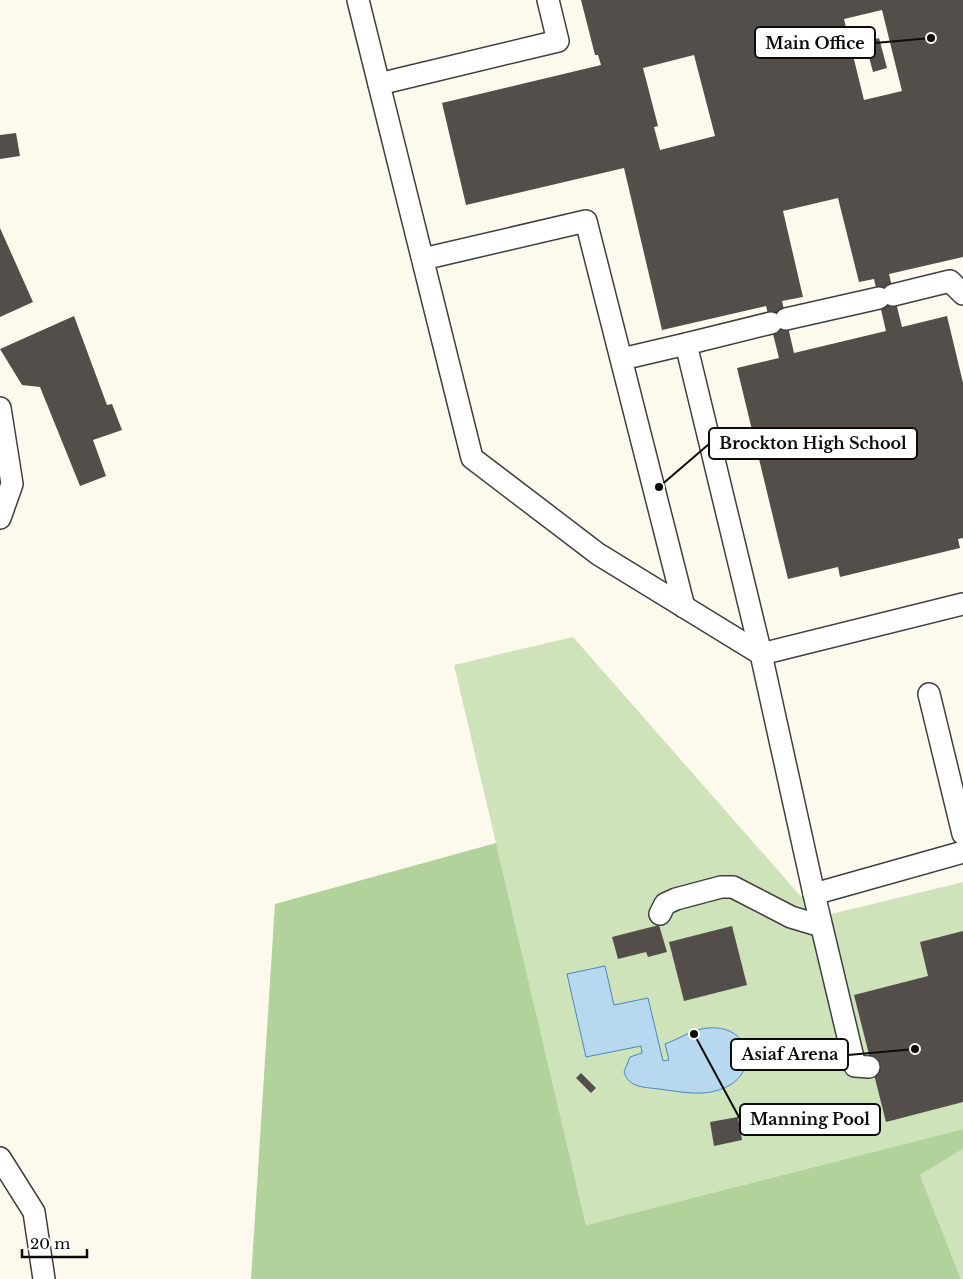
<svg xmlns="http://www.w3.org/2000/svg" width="963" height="1279" font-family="'Libre Baskerville',serif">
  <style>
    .green { fill: #cee3ba }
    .forest { fill: #b2d29b }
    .water { fill: #b7d8ef; stroke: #4689bd }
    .building { fill: #534e49; fill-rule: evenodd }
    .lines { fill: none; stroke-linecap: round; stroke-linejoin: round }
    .minor-casing { stroke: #3f3f3f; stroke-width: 24 }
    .minor { stroke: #fff; stroke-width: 21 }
    .leader { fill: none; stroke: #0c0c0c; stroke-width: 2 }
    .callout-dot { fill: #0c0c0c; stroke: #fff; stroke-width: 2 }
    .callout { fill: #fff; stroke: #0c0c0c; stroke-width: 2 }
    .callout-label { font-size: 16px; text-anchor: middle; font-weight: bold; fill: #0c0c0c }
  </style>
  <rect width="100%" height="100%" fill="#fdfaed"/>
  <g class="green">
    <path d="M573 637 819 917 963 882V1129L586 1225 454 665Z"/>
    <path d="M963 1149V1279H961L920 1175Z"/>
  </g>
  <path class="forest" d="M496 843 586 1225 963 1129V1149L920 1175 961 1279H251L275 904Z"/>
  <path class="water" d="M605 966 614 1005 648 998 663 1061 669 1060 665 1044C679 1039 693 1029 708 1028 755 1024 762 1080 715 1091 698 1096 676 1091 659 1089 644 1087 629 1088 624 1072L630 1057 642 1053 641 1046 586 1057 567 974Z"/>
  <g class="building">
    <path d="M581 0H963V257L889 274 902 327 947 316 963 383V538L958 539 960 548 840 577 838 567 788 579 737 368 779 358 766 306 662 330 624 168 466 205 442 103 601 65 598 55H595ZM882 10 902 91 864 100 844 19ZM694 55 715 136 660 150 654 127 658 126 643 68ZM838 198 859 282 874 279 886 331 794 353 782 301 803 297 783 211Z"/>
    <path d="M879 38 887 68 873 72 865 42Z"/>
    <path d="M16 133 20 156 0 159V135Z"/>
    <path d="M0 228 33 302 0 317Z"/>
    <path d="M74 316 107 405 112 404 122 430 93 440 106 476 80 486 40 387 22 385 0 349Z"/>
    <path d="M659 925 667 952 648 957 646 952 618 959 612 937Z"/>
    <path d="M732 926 747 985 684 1001 669 942Z"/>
    <path d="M963 931V1102L886 1122 854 995 928 976 920 942Z"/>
    <path d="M581 1073 596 1088 591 1093 576 1078Z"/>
    <path d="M738 1117 742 1140 714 1146 710 1122Z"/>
  </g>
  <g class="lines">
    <defs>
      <g id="minor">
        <path d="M358 0 472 458 598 554 761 654 963 604"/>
        <path d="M379 84 558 41 548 0"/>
        <path d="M423 259 586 221 684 607"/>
        <path d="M893 295 950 281 963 294"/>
        <path d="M786 319 879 298"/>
        <path d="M686 344 771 323"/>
        <path d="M622 359 686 344 761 654 814 894 963 852"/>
        <path d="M0 408 12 484 0 518"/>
        <path d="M929 694 963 834"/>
        <path d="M814 894 855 1066 869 1067"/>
        <path d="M660 914 665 904 676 899 721 887H733L791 917 821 926"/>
        <path d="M0 1158 34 1212 44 1279"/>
      </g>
    </defs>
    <use href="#minor" class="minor-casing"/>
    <use href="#minor" class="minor"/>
  </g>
  <path class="leader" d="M931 38L875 43M659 487L709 444M915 1049L848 1055M694 1034L740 1119"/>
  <g class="callout-dot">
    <circle cx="931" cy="38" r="5"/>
    <circle cx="659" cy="487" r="5"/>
    <circle cx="915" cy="1049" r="5"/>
    <circle cx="694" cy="1034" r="5"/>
  </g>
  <g class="callout">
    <rect x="755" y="27" width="120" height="31" rx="5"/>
    <rect x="709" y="428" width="208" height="31" rx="5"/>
    <rect x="731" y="1039" width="117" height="31" rx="5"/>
    <rect x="740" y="1104" width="140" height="31" rx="5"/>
  </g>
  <g class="callout-label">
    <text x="815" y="49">Main Office</text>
    <text x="813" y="449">Brockton High School</text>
    <text x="790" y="1060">Asiaf Arena</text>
    <text x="810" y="1125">Manning Pool</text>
  </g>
  <path d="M22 1249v8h65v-8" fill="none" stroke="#0c0c0c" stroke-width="2.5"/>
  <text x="30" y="1249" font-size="15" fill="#0c0c0c" stroke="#ffffff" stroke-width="4" paint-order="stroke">20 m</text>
</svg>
